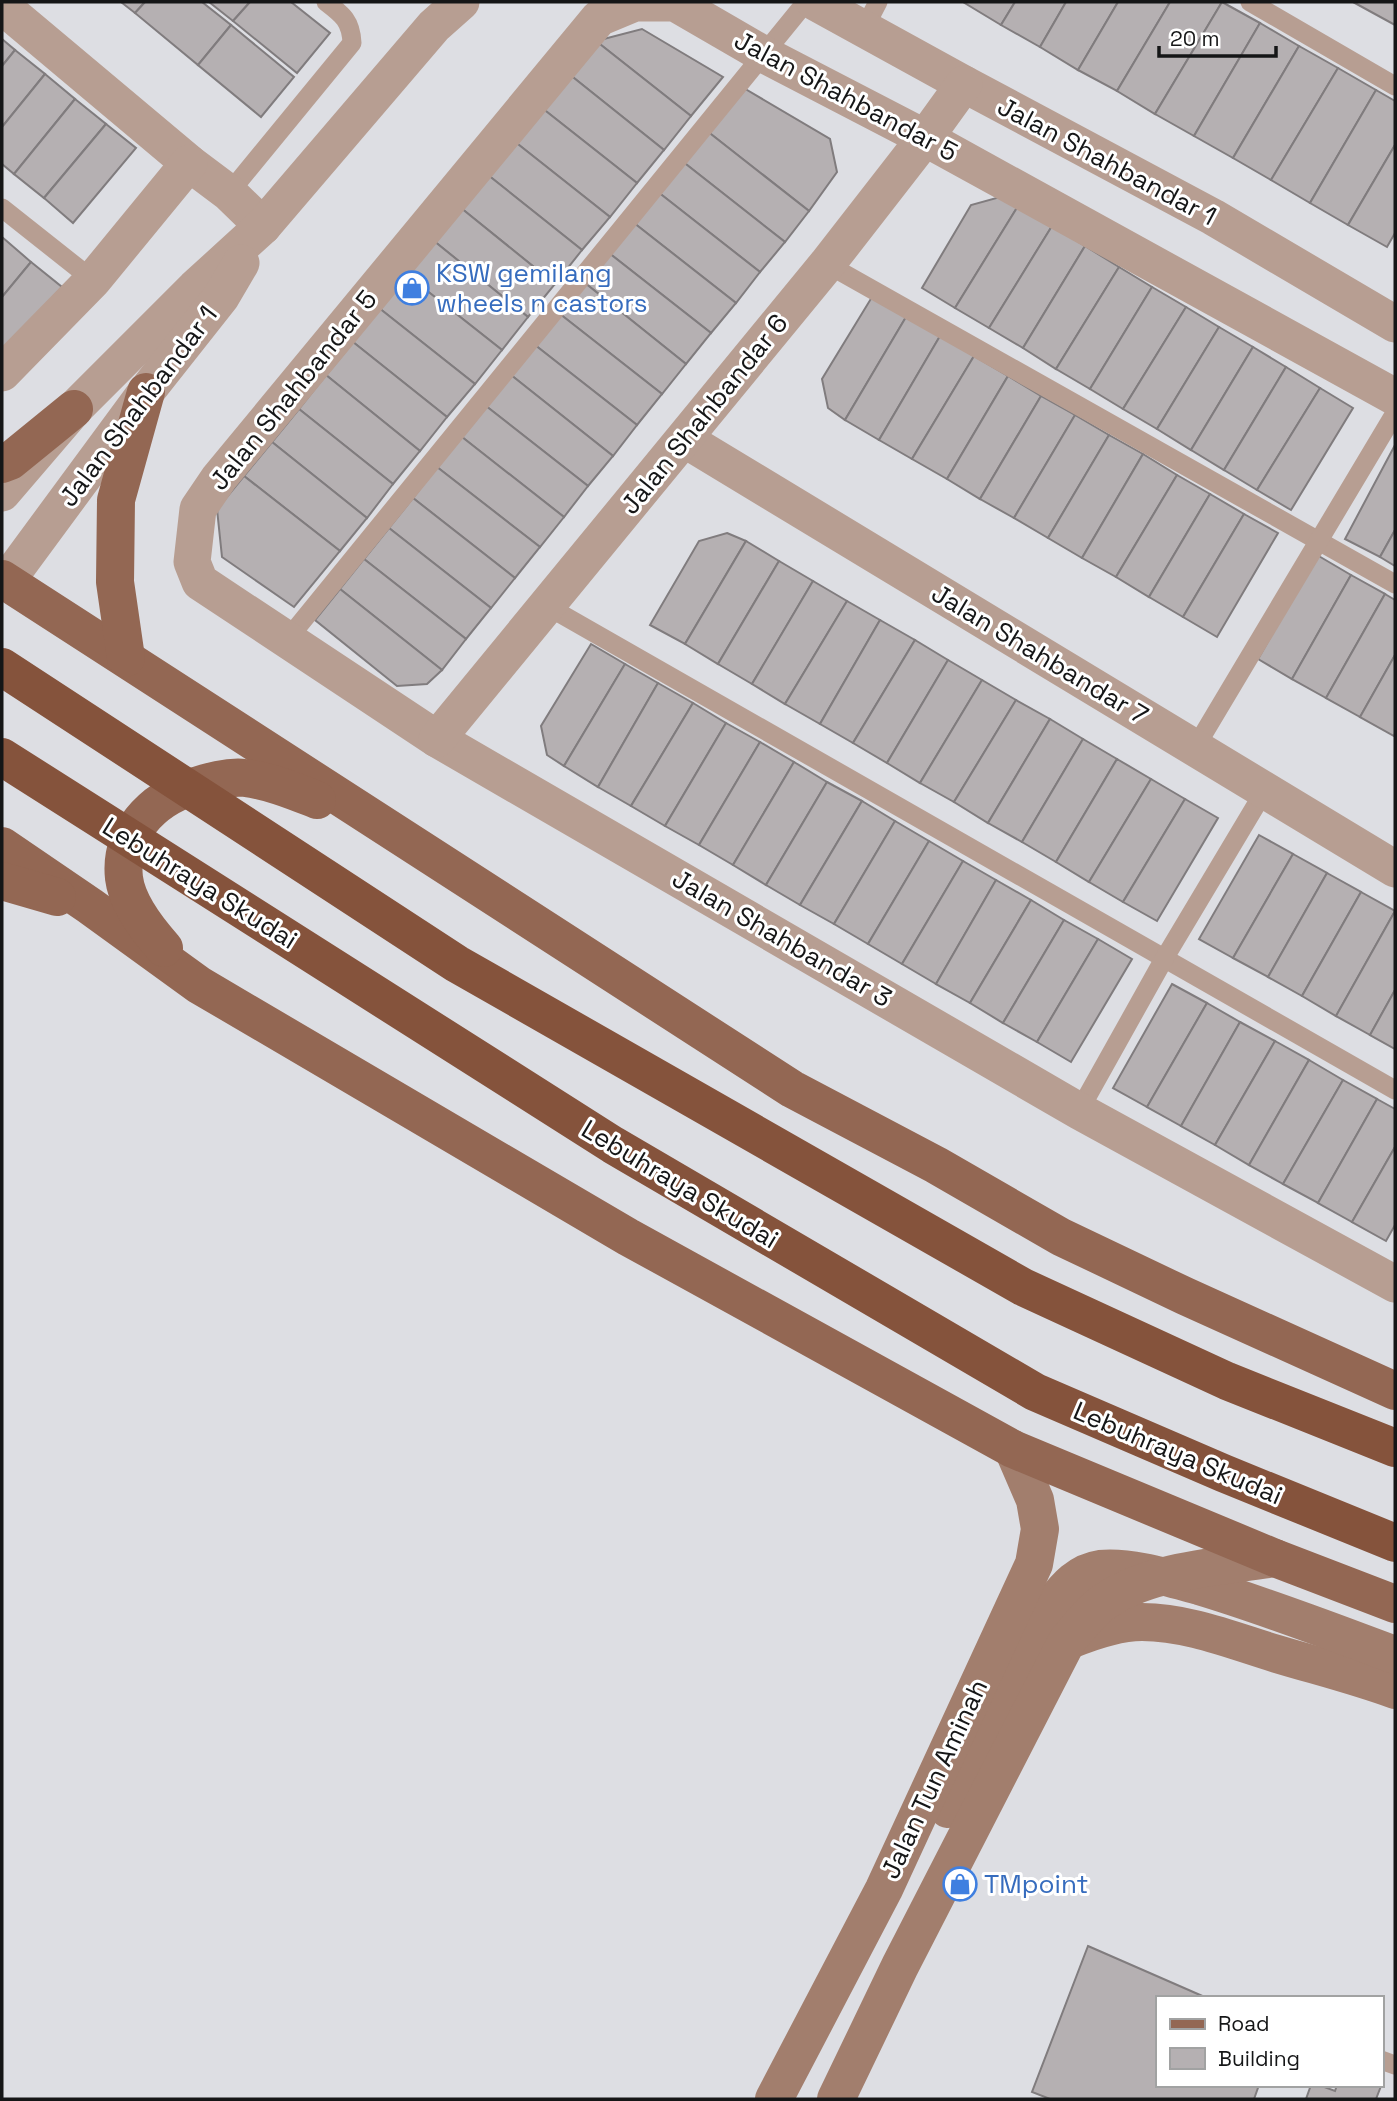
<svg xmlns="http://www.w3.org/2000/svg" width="1397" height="2101" font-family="'Space Grotesk',sans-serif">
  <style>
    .building { fill: #b5b0b2; stroke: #807c7e; stroke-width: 2 }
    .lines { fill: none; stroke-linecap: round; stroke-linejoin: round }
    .lane { stroke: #b79e92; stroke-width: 19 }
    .street { stroke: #b79e92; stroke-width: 37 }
    .secondary { stroke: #a27e6d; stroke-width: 38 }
    .primary { stroke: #936753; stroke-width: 38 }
    .highway-bridge { stroke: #85533c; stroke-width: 38 }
    .labels { text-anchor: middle; stroke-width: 6; stroke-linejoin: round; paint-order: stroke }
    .street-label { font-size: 26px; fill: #151617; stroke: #fff }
    .shop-label { font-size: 26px; fill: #366cbe; stroke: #fff; text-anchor: start }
  </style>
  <rect width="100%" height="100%" fill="#dddee3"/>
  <g class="building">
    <path d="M121 2H145L135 13Z"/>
    <path d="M145 2H202L231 25 198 65 135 13Z"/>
    <path d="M209 2H250L233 21Z"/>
    <path d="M250 2H291L330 33 297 73 233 21Z"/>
    <path d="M963 2H1015L1001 25Z"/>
    <path d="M1015 2H1066L1040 47 1001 25Z"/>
    <path d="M1066 2H1118L1078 70 1040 47Z"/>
    <path d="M1118 2H1170L1117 91 1078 70Z"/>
    <path d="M1170 2H1222L1155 114 1117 91Z"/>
    <path d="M1222 2 1260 23 1194 136 1155 114Z"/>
    <path d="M1353 2H1395V25Z"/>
    <path d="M1260 23 1299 46 1233 158 1194 136Z"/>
    <path d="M231 25 294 77 261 117 198 65Z"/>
    <path d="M642 29 723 77 691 116 596 41Z"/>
    <path d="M2 39 15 50 2 66Z"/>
    <path d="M596 41 691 116 664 150 569 74Z"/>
    <path d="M1299 46 1338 68 1271 180 1233 158Z"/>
    <path d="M15 50 45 74 2 127V66Z"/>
    <path d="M1338 68 1376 90 1310 203 1271 180Z"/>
    <path d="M45 74 75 99 14 174 2 164V127Z"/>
    <path d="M569 74 664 150 637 183 542 108Z"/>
    <path d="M742 87 830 139 837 172 809 211 707 131Z"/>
    <path d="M1376 90 1395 101V145L1348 225 1310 203Z"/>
    <path d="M75 99 106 124 44 198 14 174Z"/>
    <path d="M542 108 637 183 610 217 514 141Z"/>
    <path d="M106 124 136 148 73 223 44 198Z"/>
    <path d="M707 131 809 211 785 242 682 161Z"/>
    <path d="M514 141 610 217 582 250 488 175Z"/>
    <path d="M1395 145V233L1387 247 1348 225Z"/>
    <path d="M682 161 785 242 760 272 658 192Z"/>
    <path d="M488 175 582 250 555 284 461 208Z"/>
    <path d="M658 192 760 272 736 303 634 223Z"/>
    <path d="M1000 197 1018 206 955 308 922 288 971 205Z"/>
    <path d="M1018 206 1052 226 989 328 955 308Z"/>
    <path d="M461 208 555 284 528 317 434 241Z"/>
    <path d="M634 223 736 303 711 333 609 253Z"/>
    <path d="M1052 226 1085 246 1023 348 989 328Z"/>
    <path d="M2 237 31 262 2 297Z"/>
    <path d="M434 241 528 317 502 350 407 275Z"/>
    <path d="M1085 246 1119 267 1056 369 1023 348Z"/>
    <path d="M609 253 711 333 686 364 585 283Z"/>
    <path d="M31 262 62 287 2 356V297Z"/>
    <path d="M1119 267 1152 287 1090 389 1056 369Z"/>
    <path d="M407 275 502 350 475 384 379 308Z"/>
    <path d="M585 283 686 364 662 394 560 314Z"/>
    <path d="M1152 287 1186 307 1123 409 1090 389Z"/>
    <path d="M872 297 906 317 845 420 828 408 822 379Z"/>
    <path d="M1186 307 1219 327 1157 429 1123 409Z"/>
    <path d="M379 308 475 384 447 417 353 342Z"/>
    <path d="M560 314 662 394 637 425 535 345Z"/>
    <path d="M906 317 940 336 879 440 845 420Z"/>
    <path d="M1219 327 1253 347 1191 450 1157 429Z"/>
    <path d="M940 336 974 356 912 459 879 440Z"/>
    <path d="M353 342 447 417 420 451 326 375Z"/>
    <path d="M535 345 637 425 613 456 511 375Z"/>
    <path d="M1253 347 1286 367 1224 470 1191 450Z"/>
    <path d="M974 356 1008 376 947 479 912 459Z"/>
    <path d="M1286 367 1320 388 1257 490 1224 470Z"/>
    <path d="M326 375 420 451 393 484 299 409Z"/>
    <path d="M511 375 613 456 588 486 486 406Z"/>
    <path d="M1008 376 1041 396 980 499 947 479Z"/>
    <path d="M1320 388 1353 408 1291 510 1257 490Z"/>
    <path d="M1041 396 1075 415 1014 518 980 499Z"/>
    <path d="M486 406 588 486 564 517 462 437Z"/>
    <path d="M299 409 393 484 367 518 272 442Z"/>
    <path d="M1075 415 1109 435 1048 538 1014 518Z"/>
    <path d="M1109 435 1143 454 1082 558 1048 538Z"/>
    <path d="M462 437 564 517 540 547 437 467Z"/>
    <path d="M272 442 367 518 340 551 244 476Z"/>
    <path d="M1395 445V530L1380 557 1345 539Z"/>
    <path d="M1143 454 1177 475 1116 577 1082 558Z"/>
    <path d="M437 467 540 547 515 578 413 498Z"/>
    <path d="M1177 475 1210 494 1149 597 1116 577Z"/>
    <path d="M244 476 340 551 294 607 222 557 217 509Z"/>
    <path d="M1210 494 1244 514 1183 617 1149 597Z"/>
    <path d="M413 498 515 578 491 608 389 528Z"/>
    <path d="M1244 514 1278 533 1217 637 1183 617Z"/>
    <path d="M389 528 491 608 466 639 364 559Z"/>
    <path d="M1395 530V566L1380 557Z"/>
    <path d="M727 533 746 541 685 644 650 625 699 541Z"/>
    <path d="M746 541 779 561 718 664 685 644Z"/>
    <path d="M1317 555 1351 575 1292 679 1258 659Z"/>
    <path d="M364 559 466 639 442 670 340 589Z"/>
    <path d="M779 561 813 581 752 684 718 664Z"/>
    <path d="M1351 575 1385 594 1326 698 1292 679Z"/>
    <path d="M813 581 847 601 785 704 752 684Z"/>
    <path d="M340 589 442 670 427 684 397 686 315 620Z"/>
    <path d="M1385 594 1395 600V655L1360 717 1326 698Z"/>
    <path d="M847 601 880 620 820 724 785 704Z"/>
    <path d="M880 620 915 640 853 743 820 724Z"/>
    <path d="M915 640 948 660 887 763 853 743Z"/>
    <path d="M591 644 625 664 564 766 547 755 541 726Z"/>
    <path d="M1395 655V733L1394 736 1360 717Z"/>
    <path d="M948 660 982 680 920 783 887 763Z"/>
    <path d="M625 664 658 683 598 787 564 766Z"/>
    <path d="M982 680 1016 700 954 802 920 783Z"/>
    <path d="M658 683 693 703 631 806 598 787Z"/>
    <path d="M1016 700 1050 719 988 823 954 802Z"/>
    <path d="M693 703 726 723 665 826 631 806Z"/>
    <path d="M1050 719 1083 739 1022 842 988 823Z"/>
    <path d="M726 723 760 742 699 845 665 826Z"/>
    <path d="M1083 739 1117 759 1056 862 1022 842Z"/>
    <path d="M760 742 794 762 733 865 699 845Z"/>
    <path d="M1117 759 1151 779 1089 882 1056 862Z"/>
    <path d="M794 762 827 782 766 885 733 865Z"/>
    <path d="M1151 779 1185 799 1123 902 1089 882Z"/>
    <path d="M827 782 862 801 800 905 766 885Z"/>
    <path d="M1185 799 1218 818 1157 921 1123 902Z"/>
    <path d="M862 801 895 821 834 924 800 905Z"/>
    <path d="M895 821 929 841 868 944 834 924Z"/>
    <path d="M1259 835 1293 854 1233 958 1199 939Z"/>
    <path d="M929 841 963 861 902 964 868 944Z"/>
    <path d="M1293 854 1327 873 1268 977 1233 958Z"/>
    <path d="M963 861 996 880 936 984 902 964Z"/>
    <path d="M1327 873 1361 892 1302 996 1268 977Z"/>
    <path d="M996 880 1031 900 970 1003 936 984Z"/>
    <path d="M1361 892 1395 911 1336 1016 1302 996Z"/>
    <path d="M1031 900 1064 920 1003 1023 970 1003Z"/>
    <path d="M1395 911V990L1370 1035 1336 1016Z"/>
    <path d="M1064 920 1098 939 1037 1042 1003 1023Z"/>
    <path d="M1098 939 1132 959 1071 1062 1037 1042Z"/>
    <path d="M1172 984 1207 1003 1147 1107 1113 1088Z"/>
    <path d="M1395 990V1049L1370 1035Z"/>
    <path d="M1207 1003 1240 1022 1181 1126 1147 1107Z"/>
    <path d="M1240 1022 1275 1041 1215 1145 1181 1126Z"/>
    <path d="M1275 1041 1309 1060 1249 1165 1215 1145Z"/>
    <path d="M1309 1060 1343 1080 1283 1184 1249 1165Z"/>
    <path d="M1343 1080 1377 1099 1318 1203 1283 1184Z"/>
    <path d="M1377 1099 1395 1109V1147L1352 1222 1318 1203Z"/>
    <path d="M1395 1147V1225L1386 1241 1352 1222Z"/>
    <path d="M1088 1946 1207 1998H1157V2085H1259L1254 2099H1050L1032 2092Z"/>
    <path d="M1311 2085H1319L1335 2091 1337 2085 1381 2086 1376 2099H1306Z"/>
  </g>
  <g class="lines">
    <g class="lane">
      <path d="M1250 2 1395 86"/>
      <path d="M864 29 878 2"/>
      <path d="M229 193 352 43C351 21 343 15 326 2"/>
      <path d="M2 208 93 280"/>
      <path d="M827 264 1395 584"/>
      <path d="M547 606 1395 1090"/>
      <path d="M286 641 806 2"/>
      <path d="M1195 748 1395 413"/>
      <path d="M1079 1111 1164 959 1265 790"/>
      <path d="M1381 2060 1395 2065"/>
    </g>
    <g class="street">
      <path d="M815 2 964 84 1213 217 1395 324"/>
      <path d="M2 6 189 163 229 193 263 226"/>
      <path d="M2 373 93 280 189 163"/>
      <path d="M1395 397 925 138 763 54 675 3H635L599 18 219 478 198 509 192 562 200 582 437 739 1079 1111 1395 1284"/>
      <path d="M684 439 1395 869"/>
      <path d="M2 493 74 409 195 288 263 226 434 26 461 2"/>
      <path d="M6 582 146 392 221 297 241 263"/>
      <path d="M437 739 827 264 925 138 964 84"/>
    </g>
    <g class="secondary">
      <path d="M1070 1640C1092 1631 1118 1622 1142 1622 1188 1622 1234 1641 1277 1654 1317 1666 1357 1676 1395 1690"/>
      <path d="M948 1809 1054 1603C1066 1587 1079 1572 1100 1569 1131 1566 1169 1578 1199 1586 1266 1606 1330 1631 1395 1655"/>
      <path d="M774 2099 884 1889 1034 1564 1040 1529 1035 1500 1013 1449"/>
      <path d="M836 2099 900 1966 1067 1641C1077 1629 1088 1615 1100 1605 1144 1570 1220 1567 1275 1558"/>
    </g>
    <g class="primary">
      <path d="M2 464 10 461 74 409"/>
      <path d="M2 579 792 1089 936 1165 1061 1237 1185 1296 1395 1391"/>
      <path d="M126 658 115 582 116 500 146 392"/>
      <path d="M2 846 90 906 199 985 628 1237 1013 1449 1275 1558 1395 1604"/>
      <path d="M2 881 57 897"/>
      <path d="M164 948C148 930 127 903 124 878 119 834 152 799 192 787 208 782 228 776 245 778 270 781 294 791 317 800"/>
    </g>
    <g class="highway-bridge">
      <path d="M2 667 457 964 1023 1287 1227 1381 1395 1448"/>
      <path d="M2 757 613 1145 1035 1392 1223 1473 1395 1543"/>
    </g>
  </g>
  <defs>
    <symbol id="shop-ring" viewBox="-11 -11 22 22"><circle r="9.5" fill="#fff" stroke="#3f7fe0" stroke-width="1.5"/><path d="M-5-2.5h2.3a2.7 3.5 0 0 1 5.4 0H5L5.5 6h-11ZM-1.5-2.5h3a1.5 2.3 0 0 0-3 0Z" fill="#3f7fe0"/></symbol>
  </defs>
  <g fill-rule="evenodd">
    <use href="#shop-ring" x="393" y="269" width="38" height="38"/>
    <use href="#shop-ring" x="941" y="1865" width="38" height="38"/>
  </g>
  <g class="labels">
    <g class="street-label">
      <text transform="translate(846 96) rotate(28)" y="9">Jalan Shahbandar 5</text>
      <text transform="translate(1107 161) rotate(28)" y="9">Jalan Shahbandar 1</text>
      <text transform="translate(293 390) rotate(-51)" y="9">Jalan Shahbandar 5</text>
      <text transform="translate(138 406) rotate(-53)" y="9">Jalan Shahbandar 1</text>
      <text transform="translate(704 414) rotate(-51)" y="9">Jalan Shahbandar 6</text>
      <text transform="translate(1040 654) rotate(31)" y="9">Jalan Shahbandar 7</text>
      <text transform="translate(200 883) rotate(32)" y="9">Lebuhraya Skudai</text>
      <text transform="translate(782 938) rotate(30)" y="9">Jalan Shahbandar 3</text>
      <text transform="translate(680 1184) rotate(31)" y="9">Lebuhraya Skudai</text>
      <text transform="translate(1178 1453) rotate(23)" y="9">Lebuhraya Skudai</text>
      <text transform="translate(934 1779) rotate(-65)" y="9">Jalan Tun Aminah</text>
    </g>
    <g class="shop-label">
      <text x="436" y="282">KSW gemilang<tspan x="436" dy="30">wheels n castors</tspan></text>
      <text x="984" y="1893">TMpoint</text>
    </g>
  </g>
  <rect width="1397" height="2101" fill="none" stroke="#151617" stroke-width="7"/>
  <rect x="1156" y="1996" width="228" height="91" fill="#ffffff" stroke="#a1a2a2" stroke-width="2"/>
  <rect x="1170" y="2019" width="35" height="10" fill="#936753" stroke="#a1a2a2" stroke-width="2"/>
  <text x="1218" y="2031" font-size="21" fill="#151617">Road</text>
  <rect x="1170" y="2048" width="35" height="21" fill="#b5b0b2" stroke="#a1a2a2" stroke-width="2"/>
  <text x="1218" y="2066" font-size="21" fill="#151617">Building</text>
  <path d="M1159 46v10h117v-10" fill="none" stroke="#151617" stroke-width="3.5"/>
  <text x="1170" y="46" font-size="21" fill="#151617" stroke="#ffffff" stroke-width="5" paint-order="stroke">20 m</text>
</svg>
